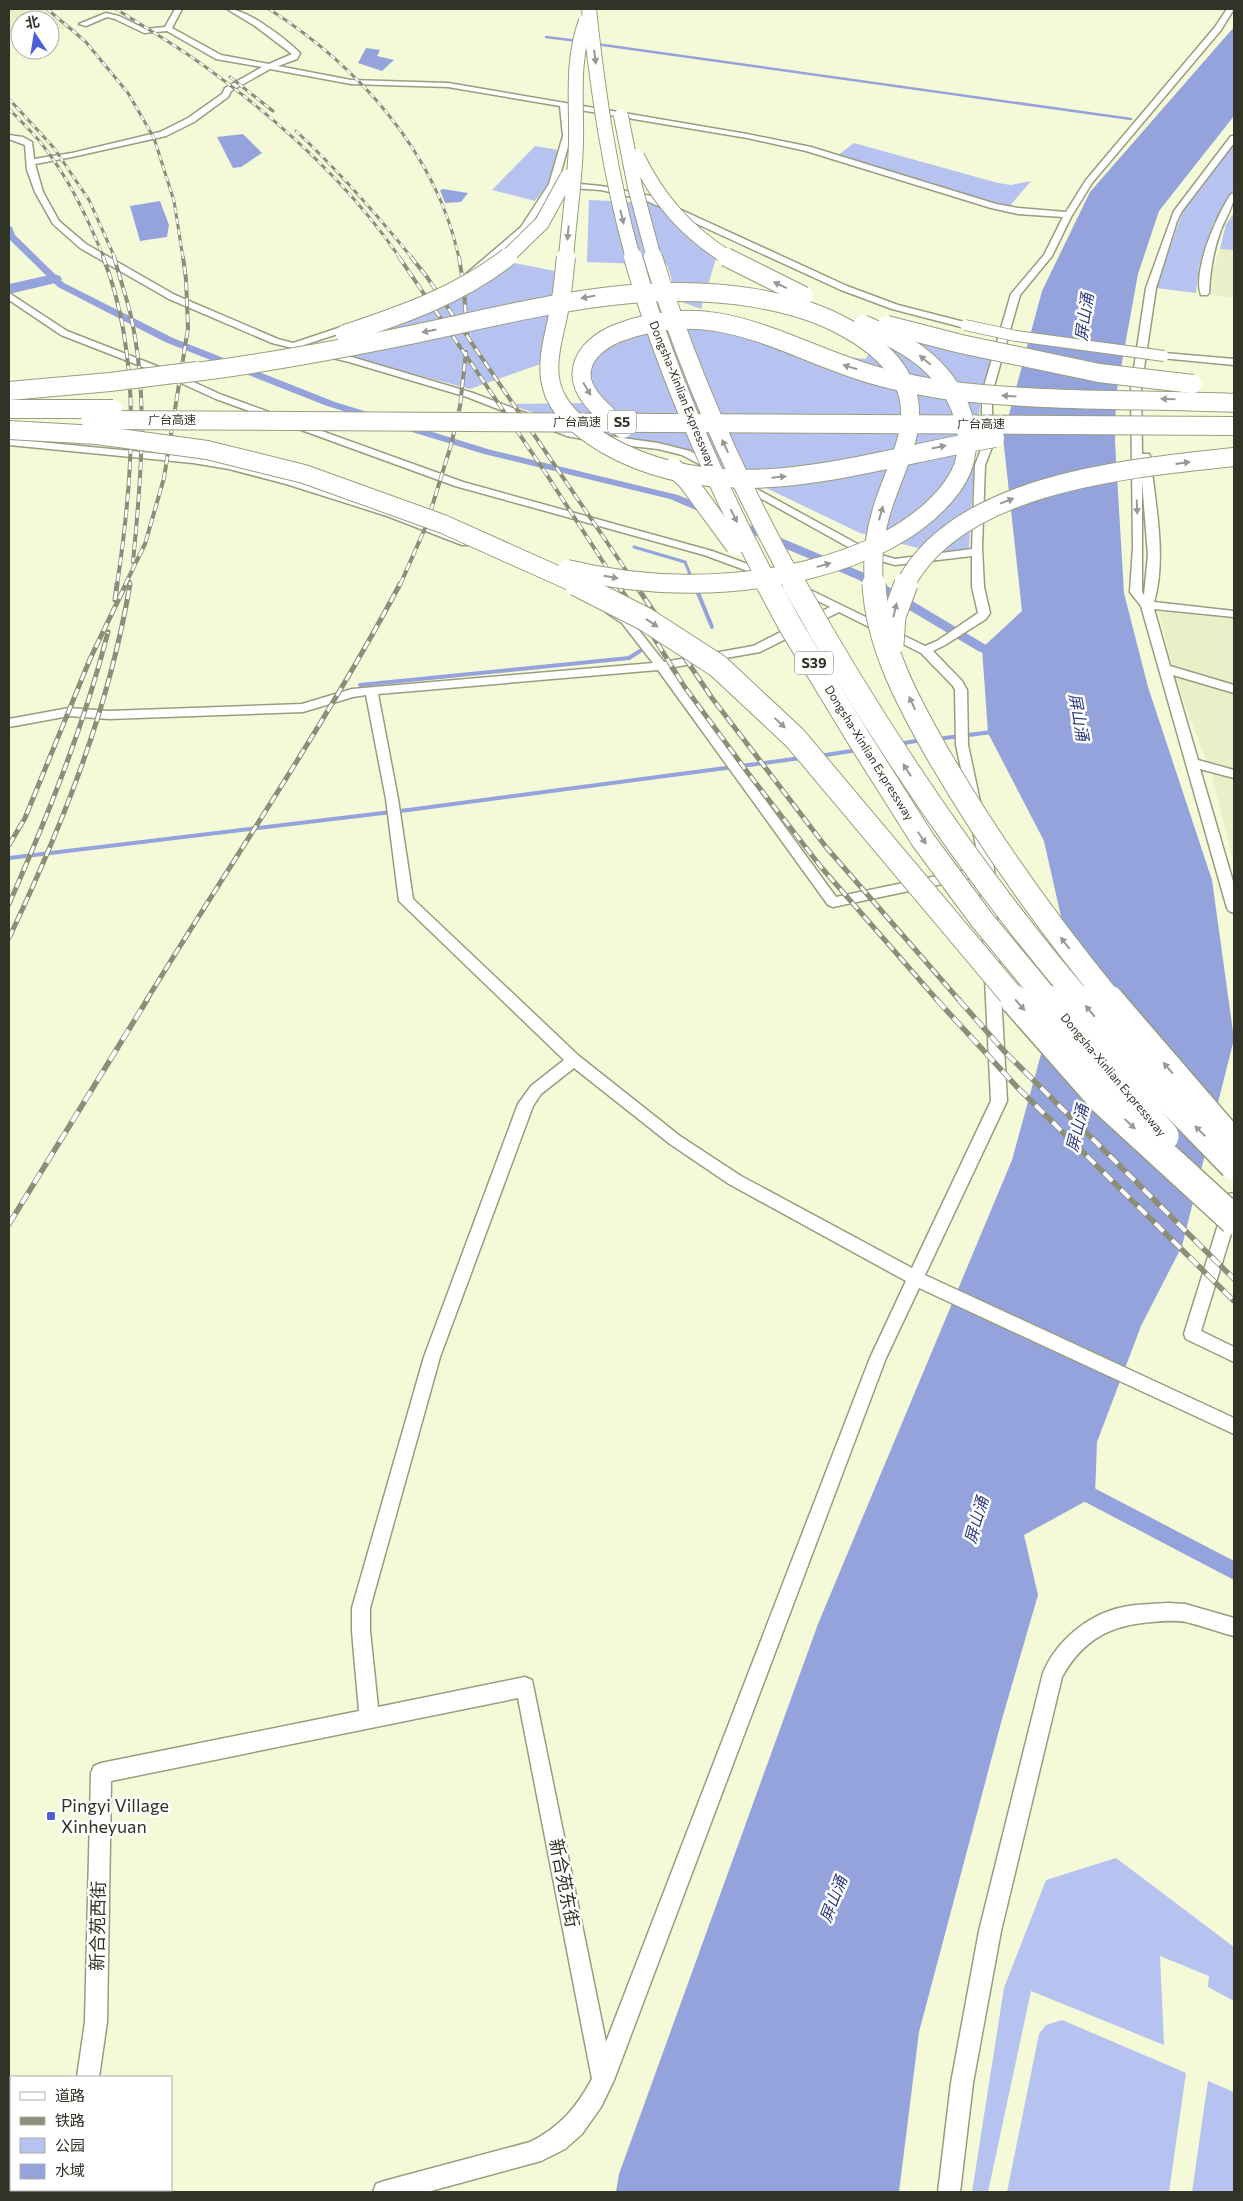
<svg xmlns="http://www.w3.org/2000/svg" width="1243" height="2201" font-family="Commissioner,'Noto Sans SC',sans-serif">
  <style>
    .built { fill: #e9efc7 }
    .green { fill: #b6c2ef }
    .water { fill: #94a3db }
    .lines { fill: none; stroke-linecap: round; stroke-linejoin: round }
    .stream-far2 { stroke: #94a3db; stroke-width: 2.5 }
    .stream-far1 { stroke: #94a3db; stroke-width: 3 }
    .stream { stroke: #94a3db; stroke-width: 4 }
    .canal { fill: #94a3db; fill-rule: evenodd }
    .river { fill: #94a3db; fill-rule: evenodd }
    .minor-casing { stroke: #999d7f; stroke-width: 3 }
    .minor { fill: #fff; fill-rule: evenodd }
    .rail-far3-casing { stroke: #8b8f78; stroke-width: 3 }
    .rail-far2-casing { stroke: #8b8f78; stroke-width: 4 }
    .rail-far1-casing { stroke: #8b8f78; stroke-width: 5 }
    .rail-casing { stroke: #8b8f78; stroke-width: 5.5 }
    .rail-far3 { stroke: #fff; stroke-width: 2; stroke-dasharray: 5.5; stroke-linecap: butt }
    .rail-far2 { stroke: #fff; stroke-width: 2.5; stroke-dasharray: 8; stroke-linecap: butt }
    .rail-far1 { stroke: #fff; stroke-width: 3; stroke-dasharray: 9; stroke-linecap: butt }
    .rail { stroke: #fff; stroke-width: 4; stroke-dasharray: 12; stroke-linecap: butt }
    .minor-bridge-casing { stroke: #999d7f; stroke-width: 12; stroke-linecap: butt }
    .motorway-bridge-far3-casing { stroke: #999d7f; stroke-width: 16; stroke-linecap: butt }
    .motorway-bridge-far2-casing { stroke: #999d7f; stroke-width: 20; stroke-linecap: butt }
    .motorway-bridge-far1-casing { stroke: #999d7f; stroke-width: 25; stroke-linecap: butt }
    .motorway-bridge-casing { stroke: #999d7f; stroke-width: 32; stroke-linecap: butt }
    .minor-bridge { stroke: #fff; stroke-width: 10 }
    .motorway-bridge-far3 { stroke: #fff; stroke-width: 14 }
    .motorway-bridge-far2 { stroke: #fff; stroke-width: 18 }
    .motorway-bridge-far1 { stroke: #fff; stroke-width: 23 }
    .motorway-bridge { stroke: #fff; stroke-width: 29 }
    .oneway { fill: #989992 }
    .poi-dot { fill: #4d5fd4; stroke: #fff; stroke-width: 2 }
    .labels { text-anchor: middle; stroke-width: 5; stroke-linejoin: round; paint-order: stroke }
    .far-street-label { font-size: 12px; fill: #313326; stroke: #fff }
    .shield { fill: #fff; stroke: #6f7067; stroke-width: 1 }
    .shield-label { font-size: 14px; font-weight: bold; fill: #313326 }
    .water-label { font-size: 16px; font-style: italic; fill: #2f3a7d; stroke: #fff }
    .near-poi-label { font-size: 18px; fill: #313326; stroke: #fff; text-anchor: start }
    .near-street-label { font-size: 18px; fill: #313326; stroke: #fff }
  </style>
  <rect width="100%" height="100%" fill="#f4f9d8"/>
  <g class="built">
    <path d="M9 9H43L67 29 50 30V20H20V33L9 34Z"/>
    <path d="M1220 249 1234 250V298L1211 295 1213 269Z"/>
    <path d="M1159 612 1234 618V865L1212 776 1175 678Z"/>
  </g>
  <g class="green">
    <path d="M854 143 998 183 1011 185 1031 181 1009 207 837 156Z"/>
    <path d="M1234 144V189L1213 224 1199 265 1196 293 1156 288 1179 222 1186 206Z"/>
    <path d="M535 146 558 150 548 184 535 201 492 190Z"/>
    <path d="M589 200 654 203 716 258 701 309 679 301 667 265 587 262Z"/>
    <path d="M1234 213V250L1220 249 1226 224Z"/>
    <path d="M509 262 570 274 546 362 470 389 317 348 414 315Z"/>
    <path d="M698 322 797 351 865 359 886 334 993 358 982 387 975 451 969 548 937 553 860 533 687 450 658 442 600 435 508 404 586 403 591 361 615 338Z"/>
    <path d="M1116 1858 1234 1947V2001L1208 1987 1209 1976 1160 1956 1164 2045 1031 1991 988 2192H972L1004 1988 1046 1880Z"/>
    <path d="M1062 2020 1186 2073 1169 2192H1007L1039 2034 1046 2025Z"/>
    <path d="M1208 2081 1234 2092V2192H1192Z"/>
  </g>
  <g class="water">
    <path d="M1234 27V116L1159 211 1138 274 1116 395 1115 442 1124 593 1148 687 1212 880 1234 1039 1182 1246 1141 1326 1097 1442 1095 1496 1024 1535 1038 1595 1002 1719 919 2032 899 2192H616L619 2174 818 1624 1012 1160 1069 952 1044 841 988 733 982 648 1022 611 1003 437 1042 291 1090 192Z"/>
    <path d="M366 48 380 50 377 56 394 60 382 71 358 63Z"/>
    <path d="M243 134 262 153 241 167 233 168 217 137Z"/>
    <path d="M443 189 468 193 461 202 445 203 440 190Z"/>
    <path d="M160 201 169 225 167 237 140 241 130 206Z"/>
  </g>
  <g class="lines">
    <g class="stream-far2">
      <path d="M546 37 578 41"/>
      <path d="M596 44 1131 119"/>
    </g>
    <path class="stream-far1" d="M634 547 685 562 692 579"/>
    <g class="stream">
      <path d="M696 588 712 627"/>
      <path d="M360 685 629 658 640 651"/>
      <path d="M937 739 992 732"/>
      <path d="M898 744 922 740"/>
      <path d="M819 756 858 750"/>
      <path d="M9 858 408 810 801 758"/>
    </g>
    <g class="canal">
      <path d="M9 226 12 227 15 235 64 283 173 338 335 402 491 450 678 495 867 574 986 645 1008 653 1010 656 1004 660 978 651 859 580 670 499 484 454 327 406 165 342 58 287 9 239Z"/>
      <path d="M1075 1478 1234 1561V1580L1068 1493 1065 1487 1068 1481Z"/>
    </g>
    <path class="river" d="M54 274 60 276 62 279 60 282 9 294V284Z"/>
    <defs>
      <g id="minor">
        <path d="M175 9H182L172 28 221 55 269 64 292 54 255 26 227 9C246 8 286 39 300 53L297 59 278 66 351 80 448 83 747 134 811 147 996 204 1018 208 1066 212 1086 180 1215 27 1227 9H1234L1221 30 1092 183 1071 217 1052 256 1020 295 992 393V447L985 465 982 547 984 587 990 613 986 619 945 645 933 651 962 681 967 690 968 745 981 806 980 809 975 810 969 806 956 745 955 690 953 686 921 653 839 612 760 652 669 668 836 897 980 867 973 831 975 828H985L993 857 994 870 1007 1101 925 1275 1234 1418V1434L919 1288 886 1358 614 2080 601 2107 582 2134 565 2149 541 2161 427 2192H373L376 2184 384 2181 530 2142C560 2127 576 2108 592 2079L518 1698 111 1781 107 2022 99 2077H77L85 2022 91 1773 94 1766 101 1763 359 1711 352 1631V1608L424 1357 518 1104 531 1086 564 1060 399 901 386 799 366 695 353 697 303 712 109 719 69 716 9 727V719L69 708 109 711 302 704 352 689 653 663 622 623 607 613 605 611 607 609 611 608 630 619 664 662 753 646 830 607 790 587 788 585 790 583 794 582 925 646 937 641 978 613 972 587V556L895 565 866 557 735 484 736 482H744L874 553 895 559 972 549 975 465 982 447V393L1011 294 1044 255 1063 217 1018 214 991 208 806 151 747 138 568 108 571 136 558 182 601 186 651 196 847 286 898 305 968 323V327L965 328 892 309 841 290 645 200 601 190 555 187 527 231 472 278H466V274L521 227 549 184 563 136 560 106 448 87 351 84 270 69 231 91 228 97 194 122 166 136 72 157 35 164 43 192 59 221 86 244 175 295 278 339 293 343 353 323H359V327L304 345 355 358 473 393 573 431 658 443 690 451 718 467V471L714 472 682 455 658 449 603 443 567 436 467 397 349 362 272 343 169 299 80 248 53 224 35 192 27 170 25 145 9 139V135L23 137 32 142 34 159 72 153 160 132 188 118 222 94 225 88 262 67 216 59 167 31 144 33 115 19 107 17 86 26 79 24 106 13 119 16 145 29 165 27ZM658 670 828 905 833 907 980 876 991 1101 912 1268 741 1176 680 1136 579 1056 413 899 398 799 378 694ZM574 1068 670 1144 729 1184 906 1281 870 1358 606 2042 532 1680 525 1677 378 1707 370 1631V1608L440 1357 533 1106 541 1094Z"/>
        <path d="M1231 136H1234V143L1182 211 1177 221 1156 288 1141 388 1142 454H1149L1150 456C1155 501 1167 559 1154 602L1234 611V617L1154 609 1170 666 1234 685V693L1173 675 1198 760 1234 770V778L1200 769 1234 885V913L1229 911 1227 908 1141 606 1130 592 1133 547 1131 388 1146 288 1174 211ZM1142 481 1148 555 1144 595 1142 592Z"/>
        <path d="M1231 194H1234C1234 207 1225 218 1221 230 1213 251 1210 272 1209 293L1207 295H1201C1192 271 1217 215 1231 194Z"/>
        <path d="M9 293 67 331 167 370 222 395 463 482 712 551 772 573 774 575 768 578 764 577 704 555 455 486 216 399 161 374 61 335 9 300Z"/>
        <path d="M1164 353 1234 359V365L1161 358 1159 356Z"/>
        <path d="M9 439 193 457 230 463 294 480 395 512 470 541 471 543 470 545H462L387 516 286 484 229 469 193 463 9 445Z"/>
        <path d="M1234 1193V1224L1201 1331 1234 1347V1362L1186 1339 1184 1334 1226 1199 1228 1194Z"/>
        <path d="M1168 1603 1185 1604 1234 1618V1636C1218 1632 1203 1626 1186 1622 1175 1620 1163 1621 1152 1622 1111 1625 1083 1639 1062 1677L1001 1931 973 2083 960 2192H938L951 2083 979 1931 1043 1673C1057 1639 1092 1611 1129 1606 1142 1604 1155 1604 1168 1603Z"/>
        <rect x="76" y="2190" width="22" height="2"/>
      </g>
    </defs>
    <use href="#minor" class="minor-casing"/>
    <use href="#minor" class="minor"/>
    <defs>
      <g id="rail-far3">
        <path d="M47 9 85 41 128 93 154 138 174 201 183 258"/>
        <path d="M116 9C142 25 168 41 193 58 271 113 346 179 400 258"/>
        <path d="M269 9C358 66 436 152 459 258"/>
        <path d="M230 77 273 111"/>
        <path d="M9 99 54 148 89 200 115 258"/>
        <path d="M9 109C20 120 31 131 41 143 69 178 87 217 104 258"/>
        <path d="M296 131C340 172 374 211 412 258"/>
      </g>
      <g id="rail-far2">
        <path d="M103 257C143 358 133 479 117 585"/>
        <path d="M114 257C119 275 125 293 130 312 149 393 141 480 133 562"/>
        <path d="M399 257 545 472 618 585"/>
        <path d="M411 257 427 277 636 585"/>
        <path d="M459 257 464 289 467 335"/>
        <path d="M125 585 145 544 164 478 188 328 186 279 183 257"/>
        <path d="M130 585V582"/>
        <path d="M400 585 426 526 451 445 460 406 466 352"/>
      </g>
      <g id="rail-far1">
        <path d="M617 584 651 633 684 686 748 773 821 867 938 1001"/>
        <path d="M635 584 712 698 826 847 960 1001"/>
        <path d="M115 600 117 584"/>
        <path d="M9 845 25 818 90 659 126 584"/>
        <path d="M9 904C48 815 84 726 108 632"/>
        <path d="M9 938C63 824 109 709 130 584"/>
        <path d="M146 1001C231 862 324 727 400 584"/>
      </g>
      <g id="rail">
        <path d="M937 1000 1017 1087 1234 1301"/>
        <path d="M959 1000 1004 1051 1234 1279"/>
        <path d="M9 1224 147 1000"/>
      </g>
    </defs>
    <use href="#rail-far3" class="rail-far3-casing"/>
    <use href="#rail-far2" class="rail-far2-casing"/>
    <use href="#rail-far1" class="rail-far1-casing"/>
    <use href="#rail" class="rail-casing"/>
    <use href="#rail-far3" class="rail-far3"/>
    <use href="#rail-far2" class="rail-far2"/>
    <use href="#rail-far1" class="rail-far1"/>
    <use href="#rail" class="rail"/>
    <defs>
      <path id="minor-bridge" d="M965 325 1016 336 1164 356"/>
      <g id="motorway-bridge-far3">
        <path d="M589 9C598 93 610 176 633 258"/>
        <path d="M621 116 635 187 654 258"/>
        <path d="M637 156C658 200 687 232 728 258"/>
        <path d="M506 258 542 223 567 177"/>
        <path d="M566 258C569 220 575 181 576 143 577 101 571 62 586 21"/>
      </g>
      <g id="motorway-bridge-far2">
        <path d="M566 257C564 273 563 289 560 305 556 330 545 359 551 384 557 411 582 430 605 444 728 515 867 459 995 438"/>
        <path d="M633 257C665 371 714 480 769 585"/>
        <path d="M653 257C688 371 737 481 795 585"/>
        <path d="M726 257 804 296"/>
        <path d="M887 325 961 344 1099 373 1193 384"/>
        <path d="M345 334C402 315 460 295 508 257"/>
        <path d="M178 374C249 366 320 353 390 339 512 315 630 277 755 298 788 304 819 312 848 329 871 342 895 360 905 386 922 428 892 473 881 513 874 536 872 561 874 585"/>
        <path d="M9 391 110 382 197 371"/>
        <path d="M9 409H113"/>
        <path d="M90 420 1234 426"/>
        <path d="M623 429C607 415 577 393 582 369 585 351 603 339 618 333 708 298 769 339 852 368 882 379 913 385 945 390 1041 402 1138 399 1234 403"/>
        <path d="M9 430 97 435 207 450 304 474 443 524 579 585"/>
        <path d="M673 467 688 482 735 546"/>
        <path d="M567 569C645 588 729 589 807 570 860 557 919 532 952 487 985 443 959 384 919 355 902 342 882 333 863 324"/>
        <path d="M905 585C958 482 1132 468 1234 457"/>
      </g>
      <g id="motorway-bridge-far1">
        <path d="M576 584 645 619 718 666 795 738 1016 1001"/>
        <path d="M768 584 790 625 861 742 923 840 982 920 1049 1001"/>
        <path d="M794 584C877 732 970 871 1081 1001"/>
        <path d="M874 584C877 645 909 704 939 756 989 842 1048 924 1111 1001"/>
        <path d="M892 644 894 616 906 584"/>
      </g>
      <g id="motorway-bridge">
        <path d="M1015 1000 1102 1099 1234 1220"/>
        <path d="M1048 1000 1164 1136"/>
        <path d="M1080 1000 1163 1092 1234 1165"/>
        <path d="M1109 1000 1234 1145"/>
      </g>
    </defs>
    <use href="#minor-bridge" class="minor-bridge-casing"/>
    <use href="#motorway-bridge-far3" class="motorway-bridge-far3-casing"/>
    <use href="#motorway-bridge-far2" class="motorway-bridge-far2-casing"/>
    <use href="#motorway-bridge-far1" class="motorway-bridge-far1-casing"/>
    <use href="#motorway-bridge" class="motorway-bridge-casing"/>
    <use href="#minor-bridge" class="minor-bridge"/>
    <use href="#motorway-bridge-far3" class="motorway-bridge-far3"/>
    <use href="#motorway-bridge-far2" class="motorway-bridge-far2"/>
    <use href="#motorway-bridge-far1" class="motorway-bridge-far1"/>
    <use href="#motorway-bridge" class="motorway-bridge"/>
  </g>
  <defs><path id="oneway-solid" d="M-6-.8H1V-3.2L6.5 0L1 3.2V.8H-6Z" transform="scale(1.25)"/></defs>
  <g class="oneway">
    <use href="#oneway-solid" transform="translate(595 57) rotate(83)"/>
    <use href="#oneway-solid" transform="translate(622 217) rotate(77)"/>
    <use href="#oneway-solid" transform="translate(568 233) rotate(95)"/>
    <use href="#oneway-solid" transform="translate(780 285) rotate(-155)"/>
    <use href="#oneway-solid" transform="translate(588 297) rotate(169)"/>
    <use href="#oneway-solid" transform="translate(429 331) rotate(169)"/>
    <use href="#oneway-solid" transform="translate(925 360) rotate(-140)"/>
    <use href="#oneway-solid" transform="translate(850 367) rotate(-162)"/>
    <use href="#oneway-solid" transform="translate(587 389) rotate(59)"/>
    <use href="#oneway-solid" transform="translate(1009 396) rotate(-177)"/>
    <use href="#oneway-solid" transform="translate(1168 399) rotate(-179)"/>
    <use href="#oneway-solid" transform="translate(725 446) rotate(-115)"/>
    <use href="#oneway-solid" transform="translate(939 447) rotate(-12)"/>
    <use href="#oneway-solid" transform="translate(1183 463) rotate(-8)"/>
    <use href="#oneway-solid" transform="translate(779 477) rotate(-6)"/>
    <use href="#oneway-solid" transform="translate(1007 501) rotate(-21)"/>
    <use href="#oneway-solid" transform="translate(1137 507) rotate(88)"/>
    <use href="#oneway-solid" transform="translate(881 513) rotate(-74)"/>
    <use href="#oneway-solid" transform="translate(734 516) rotate(64)"/>
    <use href="#oneway-solid" transform="translate(824 565) rotate(-16)"/>
    <use href="#oneway-solid" transform="translate(611 577) rotate(10)"/>
    <use href="#oneway-solid" transform="translate(895 610) rotate(-77)"/>
    <use href="#oneway-solid" transform="translate(652 623) rotate(33)"/>
    <use href="#oneway-solid" transform="translate(912 703) rotate(-115)"/>
    <use href="#oneway-solid" transform="translate(780 723) rotate(43)"/>
    <use href="#oneway-solid" transform="translate(907 770) rotate(-122)"/>
    <use href="#oneway-solid" transform="translate(922 838) rotate(56)"/>
    <use href="#oneway-solid" transform="translate(1065 943) rotate(-128)"/>
    <use href="#oneway-solid" transform="translate(1020 1005) rotate(49)"/>
    <use href="#oneway-solid" transform="translate(1090 1011) rotate(-130)"/>
    <use href="#oneway-solid" transform="translate(1168 1068) rotate(-131)"/>
    <use href="#oneway-solid" transform="translate(1130 1124) rotate(43)"/>
    <use href="#oneway-solid" transform="translate(1200 1131) rotate(-135)"/>
  </g>
  <rect class="poi-dot" x="46" y="1811" width="10" height="10" rx="2.5"/>
  <g class="labels">
    <g class="far-street-label">
      <text transform="translate(682 394) rotate(68)" y="4">Dongsha-Xinlian Expressway</text>
      <text x="172" y="424">广台高速</text>
      <text x="577" y="426">广台高速</text>
      <text x="981" y="428">广台高速</text>
      <text transform="translate(869 753) rotate(58)" y="4">Dongsha-Xinlian Expressway</text>
      <text transform="translate(1113 1075) rotate(50)" y="4">Dongsha-Xinlian Expressway</text>
    </g>
    <g class="shield">
      <rect x="608" y="410.5" width="28" height="23" rx="4"/>
      <rect x="795" y="651.5" width="38" height="23" rx="4"/>
    </g>
    <g class="shield-label">
      <text x="622" y="427">S5</text>
      <text x="814" y="668">S39</text>
    </g>
    <g class="water-label">
      <text transform="translate(1084 317) rotate(-82)" y="6">屏山涌</text>
      <text transform="translate(1079 717) rotate(80)" y="6">屏山涌</text>
      <text transform="translate(1077 1128) rotate(-76)" y="6">屏山涌</text>
      <text transform="translate(976 1520) rotate(-74)" y="6">屏山涌</text>
      <text transform="translate(833 1899) rotate(-69)" y="6">屏山涌</text>
    </g>
    <g class="near-poi-label">
      <text x="61" y="1812">Pingyi Village<tspan x="61" dy="21">Xinheyuan</tspan></text>
    </g>
    <g class="near-street-label">
      <text transform="translate(564 1883) rotate(79)" y="6">新合苑东街</text>
      <text transform="translate(98 1926) rotate(-89)" y="6">新合苑西街</text>
    </g>
  </g>
  <rect width="1243" height="2201" fill="none" stroke="#313326" stroke-width="20"/>
  <rect x="10" y="2076" width="162" height="115" fill="#ffffff" stroke="#adada8"/>
  <rect x="20" y="2092" width="25" height="8" fill="#ffffff" stroke="#adada8"/>
  <text x="55" y="2101" font-size="15" fill="#313326">道路</text>
  <rect x="20" y="2117" width="25" height="8" fill="#8b8f78" stroke="#adada8"/>
  <text x="55" y="2126" font-size="15" fill="#313326">铁路</text>
  <rect x="20" y="2138" width="25" height="15" fill="#b6c2ef" stroke="#adada8"/>
  <text x="55" y="2151" font-size="15" fill="#313326">公园</text>
  <rect x="20" y="2164" width="25" height="15" fill="#94a3db" stroke="#adada8"/>
  <text x="55" y="2176" font-size="15" fill="#313326">水域</text>
  <g transform="translate(35 35) rotate(348)"><circle r="24" fill="#ffffff" stroke="#adada8"/>
  <path d="M0-4L9 19L0 12L-9 19Z" fill="#4d5fd4"/>
  <text y="-8" font-size="14" font-weight="bold" text-anchor="middle" fill="#313326">北</text>
  </g>
</svg>
